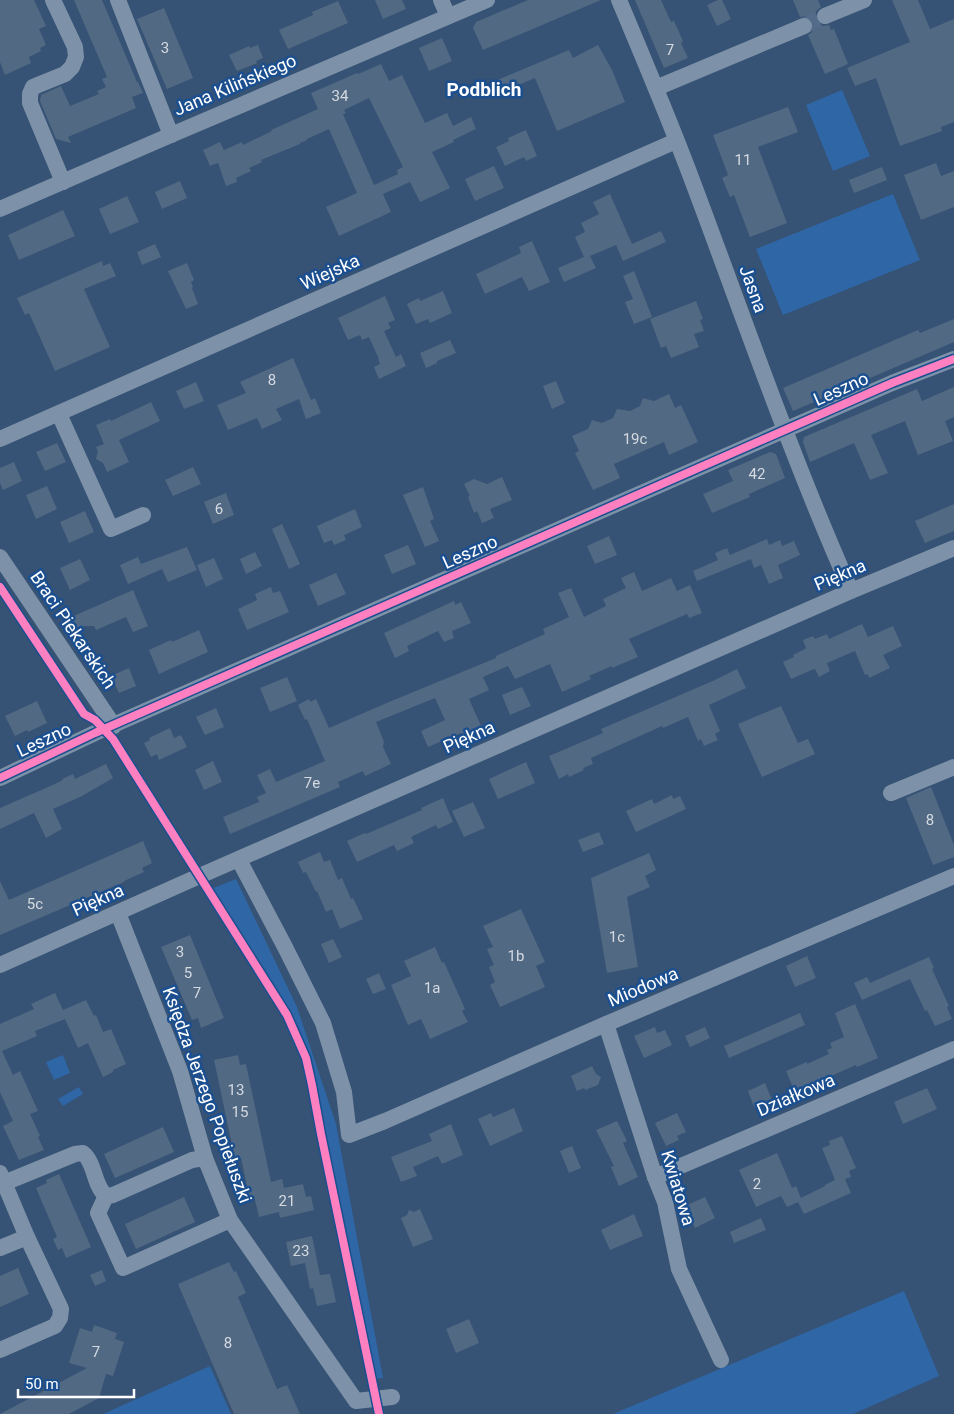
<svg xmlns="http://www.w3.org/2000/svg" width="954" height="1414" font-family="Roboto,sans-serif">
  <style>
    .green { fill: #2f66a5 }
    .building { fill: #526984; fill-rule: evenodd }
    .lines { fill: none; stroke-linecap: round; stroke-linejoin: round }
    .minor-tunnel { stroke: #546c89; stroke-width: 16; stroke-dasharray: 16 8; stroke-linecap: butt }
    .minor { stroke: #7d92a8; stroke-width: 16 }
    .cycleway-casing { stroke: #1b4f8f; stroke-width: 11 }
    .cycleway { stroke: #ff80c0; stroke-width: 8 }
    .labels { text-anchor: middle; stroke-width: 5; stroke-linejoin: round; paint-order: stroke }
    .number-label { font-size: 15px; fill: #d4dae0 }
    .street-label { font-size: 18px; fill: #fff; stroke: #1b4f8f }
    .neighbourhood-label { font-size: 19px; font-weight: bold; fill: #fff; stroke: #1b4f8f }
  </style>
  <rect width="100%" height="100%" fill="#365274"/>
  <g class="green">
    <path d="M842 90 870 156 833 171 806 105Z"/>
    <path d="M893 194 920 260 783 315 756 249Z"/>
    <path d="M236 879 297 1007 336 1124 383 1378 374 1379 333 1178 318 1096 306 1054 286 1009 240 932 211 889Z"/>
    <path d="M63 1055 70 1073 54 1080 46 1062Z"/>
    <path d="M79 1087 83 1094 63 1106 58 1099Z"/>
    <path d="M904 1291 939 1376 853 1414H613Z"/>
    <path d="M210 1366 231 1414H103Z"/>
  </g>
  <g class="building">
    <path d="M0 0H34L46 26 39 29 46 45 40 48 41 51 29 57 31 63 5 75 0 62Z"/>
    <path d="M74 0H102L137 82H138L143 93 132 97 136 108 68 137 71 143 56 139 40 101 41 95 61 86 70 106 99 94 97 91 106 87 102 79 107 77Z"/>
    <path d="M375 0H402L406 9 383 19Z"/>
    <path d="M528 0H601L483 50 473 28 476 22Z"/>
    <path d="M635 0H661L671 22 674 21 683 41 681 43 688 58 664 68Z"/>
    <path d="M718 0H722L731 19 717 26 707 5Z"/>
    <path d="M793 0H818L821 7 817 10 815 14 816 20 819 24 823 26 829 25 831 30 834 29 848 64 825 74 808 35 812 32 814 28 813 22 810 18 806 16 800 17Z"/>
    <path d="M892 0H918L930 29 954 19V122L941 127 942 131 900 146 876 78 855 86 847 68 910 42Z"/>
    <path d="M338 1 348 23 288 49 279 30 313 15 312 12Z"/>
    <path d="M164 8 193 78 167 89 137 19Z"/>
    <path d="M442 38 452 61 429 71 419 48Z"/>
    <path d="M258 45 263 58 256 61 257 63 237 71 229 55 249 46 250 48Z"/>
    <path d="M598 45 612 70 625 102 557 131 535 78 500 93 495 81 569 50 573 58Z"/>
    <path d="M381 64 389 81 402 75 425 123 447 113 453 126 471 117 476 129 453 140 454 142 432 152 450 188 420 202 410 182 383 194 391 212 339 236 326 207 357 193 329 129 307 139V140L300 143V144L261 160 262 162 249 168 251 171 236 178 237 182 226 186 218 163 210 166 203 150 220 142 224 150 242 142 243 145 272 131 271 130 318 109 311 93 357 73 358 74ZM369 98 403 167 397 170 398 174 374 185 343 114 346 113 344 110Z"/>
    <path d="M788 107 798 132 758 147 787 223 750 237 734 195 730 197 722 178 728 175 713 135Z"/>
    <path d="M526 130 537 156 526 161 524 157 505 166 496 147 509 141 508 138Z"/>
    <path d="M936 163 941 176 954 171V207L921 220 904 175Z"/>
    <path d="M494 166 504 188 475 201 465 179Z"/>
    <path d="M882 167 887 180 854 193 849 180Z"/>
    <path d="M180 181 187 198 162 209 155 192Z"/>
    <path d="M610 194 632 244 661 231 666 242 623 261 616 245 590 256 596 268 564 282 558 268 584 257 575 237 585 232 581 223 599 214 593 202Z"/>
    <path d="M127 196 139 222 110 234 99 209Z"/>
    <path d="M63 210 75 236 19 260 8 235Z"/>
    <path d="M532 241 550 282 529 291 522 277 485 294 476 274 521 253 519 247Z"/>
    <path d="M155 244 161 257 142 265 137 252Z"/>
    <path d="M102 261 103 266 110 263 116 276 84 289 110 347 55 371 29 313 25 315 17 298Z"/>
    <path d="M187 263 194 280 191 282 193 287 192 288 198 304 186 309 168 271Z"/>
    <path d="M634 271 652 317 634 324 625 302 633 299 623 276Z"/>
    <path d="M443 291 452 313 430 323 428 319 416 324 407 304 419 298 420 301Z"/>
    <path d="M385 296 395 320 388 323 391 328 384 331 396 357 401 354 406 366 379 379 374 367 380 364 378 359H379L369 337 362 340 360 335 348 340 338 318Z"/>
    <path d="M696 301 703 319 700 320 704 331 694 334 699 347 671 358 666 346 661 348 650 319Z"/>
    <path d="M954 319V342L793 411 783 388 918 330 920 333Z"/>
    <path d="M450 340 456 353 437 361V363L426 368 420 353Z"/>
    <path d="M293 358 311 400 315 398 321 413 306 419 299 399 276 409 282 420 262 429 257 418 228 430 217 405 246 393 240 382Z"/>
    <path d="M556 381 565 403 552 409 543 386Z"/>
    <path d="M196 382 204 401 184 409 176 391Z"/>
    <path d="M954 387V417L945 421 953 441 918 455 905 421 871 435 888 473 870 480 854 443 810 462 803 442 804 437 917 389 922 401Z"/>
    <path d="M669 394 675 408 681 405 698 442 669 455 664 442 614 464 620 478 593 490 575 453 579 451 572 436 588 429 592 420 602 423 613 418 617 409 630 411 640 406 643 398 654 401Z"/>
    <path d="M151 402 160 421 119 440 129 462 107 472 103 463 96 459 98 451 96 447 104 444 96 425 110 419 111 421Z"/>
    <path d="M57 443 66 462 45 471 36 452Z"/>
    <path d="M770 452 776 454 785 478 749 494 750 497 712 513 703 494 733 481 728 470Z"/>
    <path d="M14 462 22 481 3 490 0 483V468Z"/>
    <path d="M193 467 201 484 173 496 165 480Z"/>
    <path d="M502 477 512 500 490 509 494 518 482 523 477 511 474 513 468 497 470 496 464 484 474 479 487 484Z"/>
    <path d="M47 486 57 509 36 519 26 495Z"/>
    <path d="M423 487 434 519 430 521 439 541 425 547 403 495Z"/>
    <path d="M226 493 234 515 213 524 204 502Z"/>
    <path d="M954 504V531L925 543 915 521Z"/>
    <path d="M355 509 362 527 344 535 346 540 334 545 332 540 324 543 317 526Z"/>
    <path d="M85 511 94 532 69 543 60 522Z"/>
    <path d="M282 524 300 564 289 569 272 529Z"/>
    <path d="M609 536 617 555 595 564 587 546Z"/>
    <path d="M767 539 769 545 780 540 782 546 794 541 800 555 778 565 783 578 769 584 761 565 754 568 751 559 697 581 693 571 718 560 715 553 727 548 730 555Z"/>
    <path d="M408 545 416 564 392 574 384 555Z"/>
    <path d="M187 547 197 570 168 582 162 569 128 584 120 565 138 557 141 564Z"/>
    <path d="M255 552 262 566 246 574 240 559Z"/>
    <path d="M214 558 223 579 206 587 197 565Z"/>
    <path d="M80 559 90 580 70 590 60 568Z"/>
    <path d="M634 572 642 591 671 578 677 591 690 585 702 613 689 618 687 614 629 639 638 657 612 668V666L589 676 591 679 562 692 550 664 515 679 508 666 483 677 489 690 469 699 482 728 462 736 461 733 428 747 421 731 445 720 435 698 376 722 384 742 383 747 391 764 365 776 363 771 338 782 340 787 230 834 223 817 259 802 257 797 266 793 257 775 270 769 276 782 325 761 307 719 305 720 298 705 309 699 310 702 316 699 329 728 389 702 496 658V656L545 634 543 629 569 617 558 593 571 588 584 617 606 606 603 599 626 588 621 578Z"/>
    <path d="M336 573 346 594 318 606 309 585Z"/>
    <path d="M271 587 273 593 280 591 289 612 247 630 238 609 257 600 255 594Z"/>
    <path d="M133 590 148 626 133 632 126 617 96 630 94 626H84L67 634 60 622Z"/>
    <path d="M454 601 455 605 461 602 471 623 452 631 454 638 444 642 438 631 407 646 409 651 395 658 384 633Z"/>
    <path d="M862 624 868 637 893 626 902 646 883 655 890 668 869 678 868 674 865 675 855 651 827 663 830 671 819 677 815 669H814L791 679 783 662 794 657 793 655 805 649 806 648 803 640 813 636 815 639 827 634 829 639Z"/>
    <path d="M199 630 208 652 159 674 149 650 171 640 172 642Z"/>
    <path d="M129 668 136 686 119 693 111 676Z"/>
    <path d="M737 669 746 688 709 705 720 731 715 734 718 740 704 746 701 739 698 741 688 717 663 728 662 726 591 758 593 764 583 768 584 770 569 777 568 774 559 779 549 756 603 733 601 729 715 680Z"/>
    <path d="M287 677 297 701 270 712 260 688Z"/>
    <path d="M522 687 531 706 510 715 502 695Z"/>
    <path d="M37 701 47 723 28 732 27 730 15 736 5 716Z"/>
    <path d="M781 706 798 743 808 739 815 754 762 777 738 724Z"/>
    <path d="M216 708 224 727 205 735 196 717Z"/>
    <path d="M170 728 174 738 181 735 187 747 159 760 157 754 151 757 144 743 150 740 149 738Z"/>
    <path d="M213 761 222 782 204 790 195 770Z"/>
    <path d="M526 762 535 783 498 799 489 779Z"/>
    <path d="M106 764 113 778 82 796 53 809 62 829 46 838 34 813 0 829V808L55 784 63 780 62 779 73 774 75 779Z"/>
    <path d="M931 787 954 845V857L933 865 906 798Z"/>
    <path d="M672 795 673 799 680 796 686 809 636 832 626 811 652 799 654 804Z"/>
    <path d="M443 798 453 822 438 829 436 825 411 837 414 843 397 851 394 845 357 862 347 841 365 833 366 834 422 810 421 808Z"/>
    <path d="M473 802 485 828 464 837 452 811Z"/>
    <path d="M599 832 604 844 583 852 578 840Z"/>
    <path d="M143 841 152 863 142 868 144 872 124 881V882L0 935V881L9 900Z"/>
    <path d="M320 852 324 862 330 860 338 880 342 878 351 899 353 898 363 919 340 929 332 909 326 912 317 891 316 892 306 872 303 873 298 862Z"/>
    <path d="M649 853 656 870 645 876 650 887 627 897 638 967 607 973 591 878Z"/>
    <path d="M521 909 545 962 536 966 545 987 500 1007 490 985 495 982 489 967 494 965 487 949 493 947 483 926Z"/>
    <path d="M190 935 224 1018 201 1028 198 1018 192 1020 161 947Z"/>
    <path d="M333 939 342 957 329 963 321 944Z"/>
    <path d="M435 947 442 963 444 962 465 1009 462 1011 468 1022 430 1039 421 1019 408 1025 391 985 411 976 404 961Z"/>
    <path d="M807 956 816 978 795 987 786 966Z"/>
    <path d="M929 957 934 968 932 969 949 1006 947 1007 952 1019 935 1026 927 1010 925 1011 910 979 862 1000 854 983 867 977 870 983Z"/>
    <path d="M379 973 386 989 373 994 366 979Z"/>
    <path d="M55 993 63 1010 86 1000 94 1016 96 1015 103 1032 111 1029 126 1064 113 1070V1072L103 1077 88 1043 78 1048 65 1019 35 1031 37 1036 2 1051 13 1075 20 1071 38 1111 30 1114 40 1136 38 1137 44 1150 19 1160 3 1126 13 1121 0 1092V1024L34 1009 31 1004Z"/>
    <path d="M855 1004 878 1058 857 1067 856 1065 795 1092 786 1071 807 1062V1064L829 1054 827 1050 832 1048 830 1043 844 1037 835 1013Z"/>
    <path d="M800 1013 805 1025 729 1058 724 1046Z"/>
    <path d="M655 1027 657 1033 665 1030 672 1045 644 1058 634 1036Z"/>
    <path d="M705 1027 710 1038 690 1047 685 1036Z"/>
    <path d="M238 1055 240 1065 246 1064 271 1182 282 1179 284 1188 303 1184 306 1197 311 1196 314 1210 280 1218 279 1212 259 1217 254 1196H249L241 1158 235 1159 214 1060Z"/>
    <path d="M592 1066 596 1074 601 1077 598 1085 585 1090 584 1088 577 1091 571 1076Z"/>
    <path d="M765 1083 772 1100 754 1107 748 1091Z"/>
    <path d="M927 1088 937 1109 903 1124 894 1102Z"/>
    <path d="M514 1108 523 1131 490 1146 478 1119 491 1113 493 1117Z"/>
    <path d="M677 1113 686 1132 677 1136 679 1140 666 1146 655 1123Z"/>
    <path d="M617 1121 627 1141 623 1143 638 1177 619 1186 611 1167 614 1166 596 1130Z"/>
    <path d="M451 1124 463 1155 442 1164 438 1156 413 1167 417 1176 401 1182 391 1157 432 1141 429 1134Z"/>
    <path d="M163 1127 174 1152 115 1178 104 1154Z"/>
    <path d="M842 1136 856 1168 849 1171 851 1177 845 1179 851 1193 804 1214 798 1202 787 1207 781 1196 756 1207 739 1170 777 1153 792 1188 796 1186 801 1198 825 1186V1185L835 1180 822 1148 830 1145 829 1141Z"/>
    <path d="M572 1146 581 1168 569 1173 560 1151Z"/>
    <path d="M59 1174 91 1247 66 1258 62 1248 58 1250 53 1239 57 1237 36 1188 47 1183 46 1180Z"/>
    <path d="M184 1197 195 1222 136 1249 125 1224Z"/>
    <path d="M705 1197 715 1218 695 1228 685 1206Z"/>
    <path d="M420 1209 433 1239 413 1247 401 1218 407 1215 409 1210 414 1212Z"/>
    <path d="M634 1214 643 1236 610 1250 601 1230Z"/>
    <path d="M761 1218 766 1230 734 1243 730 1232Z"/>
    <path d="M312 1236 320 1275 330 1274 336 1302 317 1306 313 1288 310 1289 305 1263 291 1266 286 1242Z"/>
    <path d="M229 1262 234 1272 236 1271 246 1293 238 1297 277 1389 287 1385 300 1414H234L178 1284Z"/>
    <path d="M18 1268 29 1294 0 1307V1276Z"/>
    <path d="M102 1270 106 1281 95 1286 90 1275Z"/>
    <path d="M469 1319 479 1343 456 1353 446 1329Z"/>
    <path d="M94 1325 117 1333 115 1339 124 1342 113 1376 106 1374 99 1398 97 1399 69 1414H0L87 1368 69 1363 80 1328 92 1332Z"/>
  </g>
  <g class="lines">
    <path class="minor-tunnel" d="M804 26 825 16"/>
    <g class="minor">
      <path d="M53 0 75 47 76 57 72 67 65 74 33 87 30 94V103L63 182"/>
      <path d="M118 0 171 135"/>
      <path d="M441 0 448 16"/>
      <path d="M619 0C643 57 667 114 689 172 742 312 790 454 851 591"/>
      <path d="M825 16 864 0"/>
      <path d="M656 88 804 26"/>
      <path d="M0 209 171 135 487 0"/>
      <path d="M59 414 111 529 143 515"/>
      <path d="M0 439 676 141"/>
      <path d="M0 557 114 726"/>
      <path d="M0 778 95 733 892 383 954 359"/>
      <path d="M891 793 954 767"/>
      <path d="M239 860 285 947 323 1023 344 1092 349 1135 385 1121 606 1024 954 876"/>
      <path d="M118 913 180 1071 205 1158 230 1220 356 1401 392 1397"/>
      <path d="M0 965 195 878 851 591 954 548"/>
      <path d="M606 1024 655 1177 665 1202 679 1269 721 1360"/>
      <path d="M0 1173 27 1237 61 1309 60 1318 55 1326 0 1350"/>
      <path d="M655 1177 954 1049"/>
      <path d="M4 1183 75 1154 83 1153C96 1164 93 1185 106 1196L113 1195 192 1160 205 1158"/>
      <path d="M106 1196 98 1213 123 1268 230 1220"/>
      <path d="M0 1248 27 1237"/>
    </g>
    <defs>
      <g id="cycleway">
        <path d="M0 587 84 714 95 720 113 739 287 1015 306 1058 312 1085 321 1134 379 1414"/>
        <path d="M0 778 95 733 892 383 954 359"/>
      </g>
    </defs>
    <use href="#cycleway" class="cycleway-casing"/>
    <use href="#cycleway" class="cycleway"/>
  </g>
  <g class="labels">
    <g class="number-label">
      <text x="165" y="53">3</text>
      <text x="670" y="55">7</text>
      <text x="340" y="101">34</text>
      <text x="743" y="165">11</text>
      <text x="272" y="385">8</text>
      <text x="635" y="444">19c</text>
      <text x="757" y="479">42</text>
      <text x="219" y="514">6</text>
      <text x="312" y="788">7e</text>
      <text x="930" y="825">8</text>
      <text x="35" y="909">5c</text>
      <text x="617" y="942">1c</text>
      <text x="180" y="957">3</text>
      <text x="516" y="961">1b</text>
      <text x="188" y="978">5</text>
      <text x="432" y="993">1a</text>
      <text x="197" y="998">7</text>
      <text x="236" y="1095">13</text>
      <text x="240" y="1117">15</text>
      <text x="757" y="1189">2</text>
      <text x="287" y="1206">21</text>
      <text x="301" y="1256">23</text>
      <text x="228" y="1348">8</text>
      <text x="96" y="1357">7</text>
    </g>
    <g class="street-label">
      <text transform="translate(235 85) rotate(-23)" y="6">Jana Kilińskiego</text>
      <text transform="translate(330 272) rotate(-24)" y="6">Wiejska</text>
      <text transform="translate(753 289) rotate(70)" y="6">Jasna</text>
      <text transform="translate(841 389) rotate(-24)" y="6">Leszno</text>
      <text transform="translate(470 552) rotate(-24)" y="6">Leszno</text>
      <text transform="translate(840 575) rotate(-23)" y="6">Piękna</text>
      <text transform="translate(73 630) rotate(56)" y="6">Braci Piekarskich</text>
      <text transform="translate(469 737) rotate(-24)" y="6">Piękna</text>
      <text transform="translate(44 740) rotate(-25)" y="6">Leszno</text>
      <text transform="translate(98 900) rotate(-24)" y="6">Piękna</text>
      <text transform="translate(643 987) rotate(-23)" y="6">Miodowa</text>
      <text transform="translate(207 1095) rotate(70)" y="6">Księdza Jerzego Popiełuszki</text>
      <text transform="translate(796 1095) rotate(-23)" y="6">Działkowa</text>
      <text transform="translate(678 1188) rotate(73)" y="6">Kwiatowa</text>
    </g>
    <g class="neighbourhood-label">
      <text x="484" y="96">Podblich</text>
    </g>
  </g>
  <path d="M18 1389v8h116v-8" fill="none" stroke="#ffffff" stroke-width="2.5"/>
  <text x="25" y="1389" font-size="15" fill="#ffffff" stroke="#1b4f8f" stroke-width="4" paint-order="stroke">50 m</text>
</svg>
